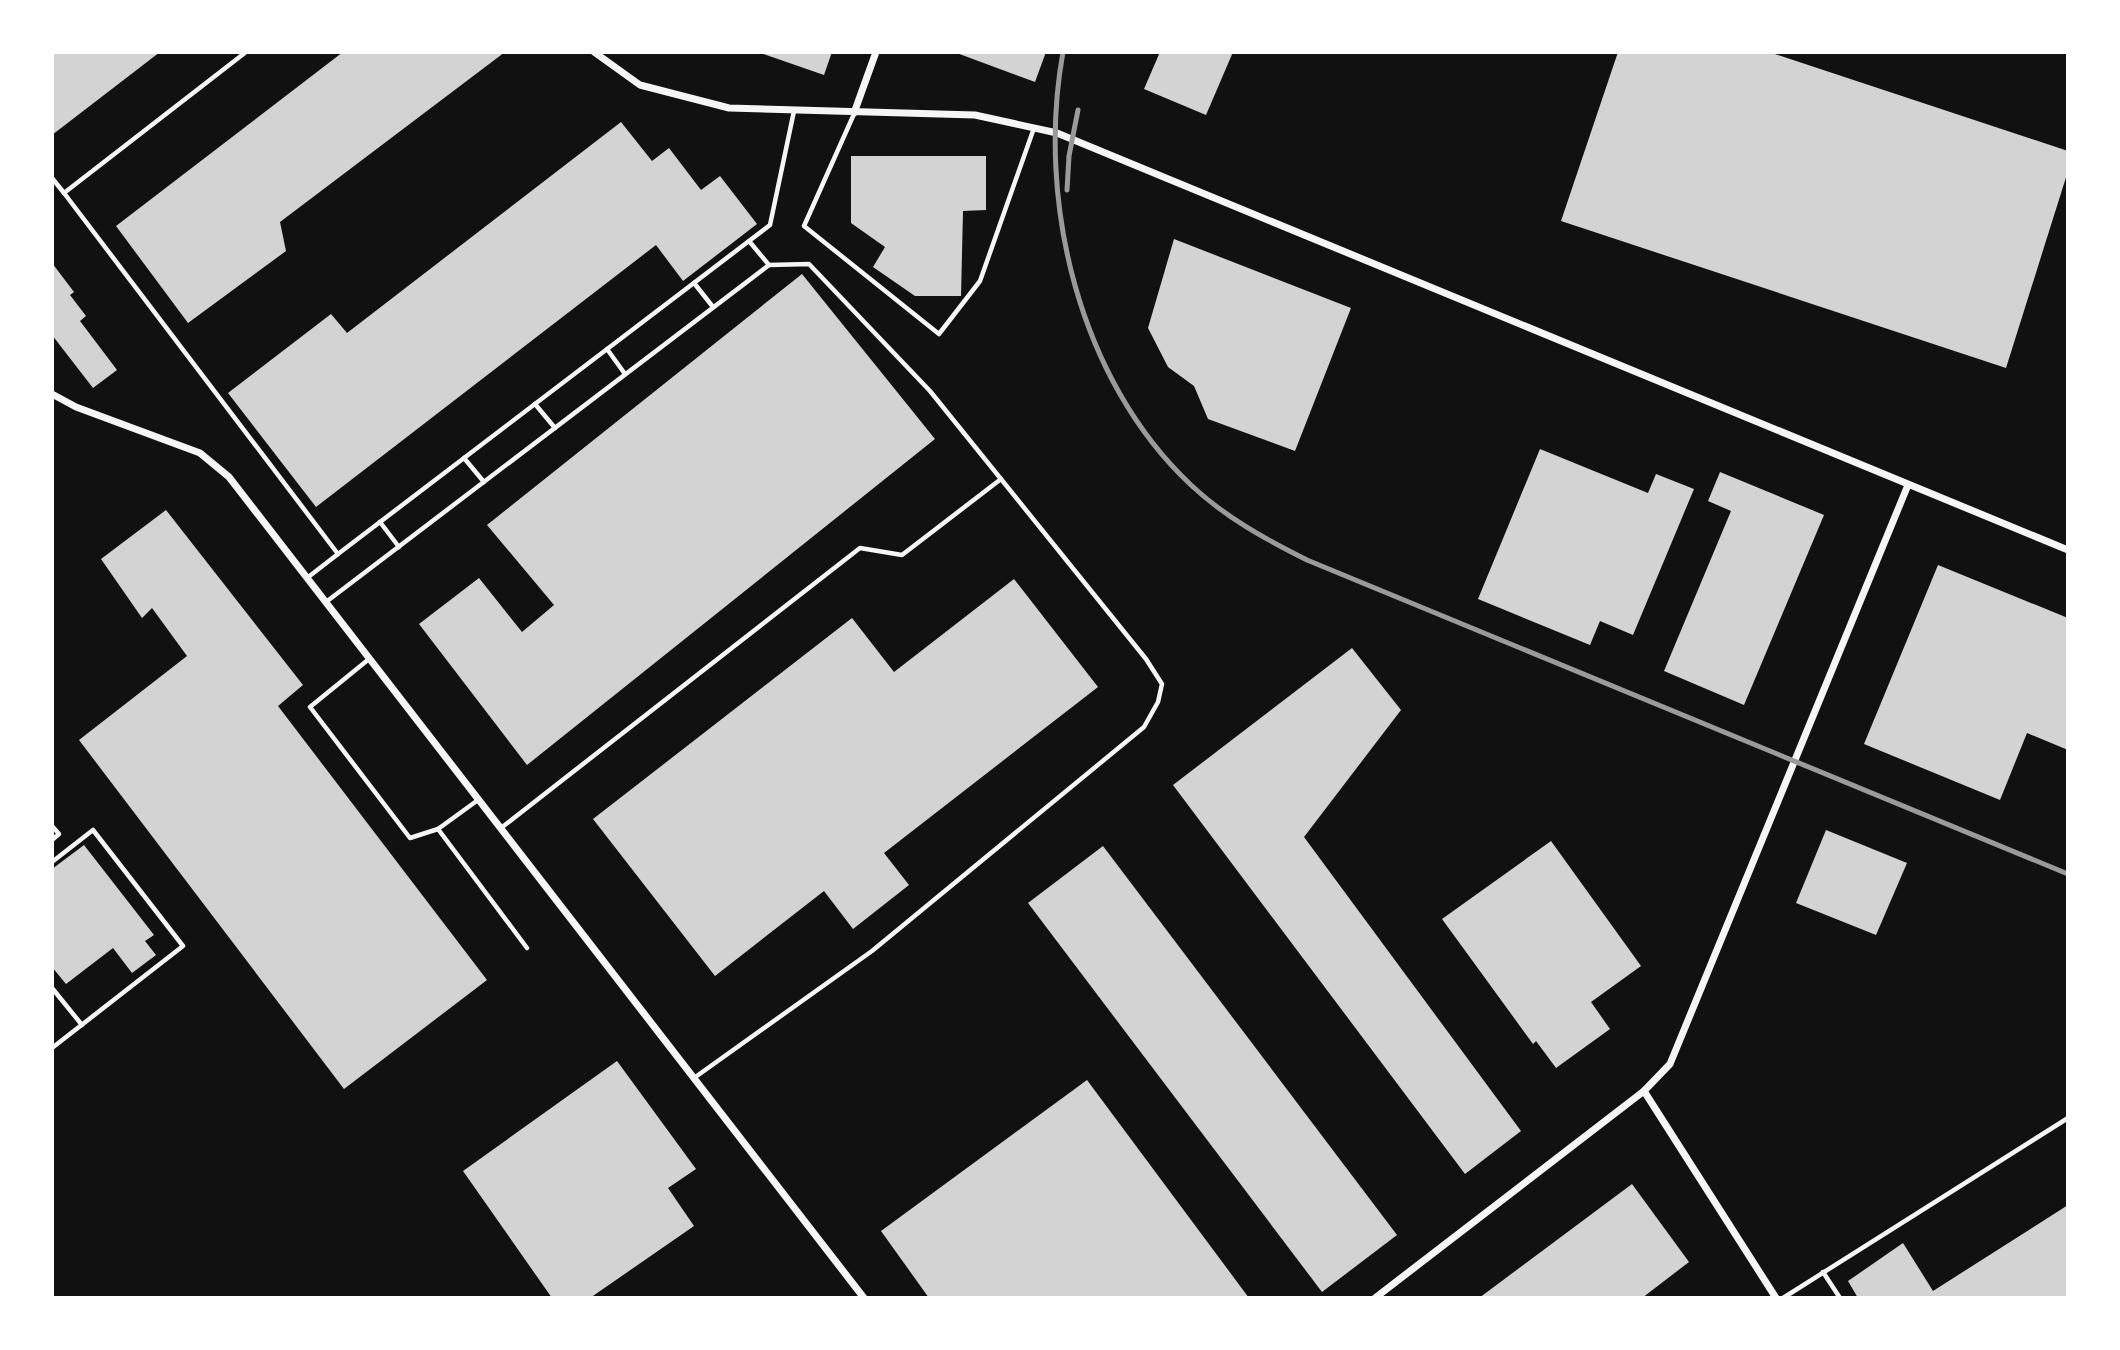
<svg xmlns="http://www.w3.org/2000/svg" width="2120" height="1350" font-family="'Noto Serif',serif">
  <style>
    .building { fill: #d3d3d3 }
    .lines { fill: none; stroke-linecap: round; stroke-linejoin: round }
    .service { stroke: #f5f5f5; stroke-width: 4.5 }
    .minor { stroke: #f5f5f5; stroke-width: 7 }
    .rail { stroke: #9a9a9a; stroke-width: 5 }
  </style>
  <rect width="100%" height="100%" fill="#111"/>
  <g class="building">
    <path d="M52 52H160L52 135Z"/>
    <path d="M343 52H505L280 222 286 251 188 323 116 226Z"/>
    <path d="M758 52H832L824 75Z"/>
    <path d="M954 52H1046L1035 82Z"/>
    <path d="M1160 52H1233L1206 115 1144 89Z"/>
    <path d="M1618 52H1769L2068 151V171L2006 368 1561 221Z"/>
    <path d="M621 122 652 161 669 148 701 190 720 176 757 224 683 281 656 245 316 507 228 393 331 314 347 333Z"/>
    <path d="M851 156H986V210L963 211 961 296H915L873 267 885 247 851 223Z"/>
    <path d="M1174 239 1351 308 1295 451 1208 419 1194 386 1168 367 1148 328Z"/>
    <path d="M52 263 74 292 70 295 86 316 80 321 117 370 93 388 52 335Z"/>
    <path d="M802 274 935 439 527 765 419 624 479 578 522 632 554 605 487 525Z"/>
    <path d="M1540 449 1648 493 1656 474 1694 489 1633 635 1600 621 1590 645 1478 599Z"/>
    <path d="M1720 472 1824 515 1744 705 1664 671 1731 511 1708 501Z"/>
    <path d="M166 510 303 685 278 706 487 980 344 1089 79 740 187 656 152 608 142 618 101 559Z"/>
    <path d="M1938 565 2068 618V750L2027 733 2000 800 1864 744Z"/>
    <path d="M1014 579 1098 687 884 853 909 885 853 929 824 891 715 976 593 819 852 618 894 672Z"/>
    <path d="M1352 648 1401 710 1304 837 1521 1131 1465 1174 1173 785Z"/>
    <path d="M1826 830 1907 863 1876 935 1796 903Z"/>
    <path d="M1551 841 1641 966 1591 1002 1610 1029 1556 1068 1536 1041 1533 1044 1442 919Z"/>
    <path d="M84 845 154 935 145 941 156 955 132 973 113 948 66 984 52 967V869Z"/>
    <path d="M1103 846 1397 1235 1322 1292 1028 903Z"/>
    <path d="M617 1061 696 1169 668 1188 694 1226 590 1298H552L463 1171Z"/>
    <path d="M1087 1080 1249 1298H929L881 1231Z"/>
    <path d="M1632 1184 1689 1262 1642 1298H1479Z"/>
    <path d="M2068 1205V1298H1858L1848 1281 1903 1243 1933 1291Z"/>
  </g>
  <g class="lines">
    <g class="service">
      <path d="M246 52 64 193 338 554 307 578"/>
      <path d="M854 114 804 226 939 334 980 281 1034 128"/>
      <path d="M52 178 64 193"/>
      <path d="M749 241 770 225 794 111"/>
      <path d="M694 283 713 307"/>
      <path d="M607 349 625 374"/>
      <path d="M535 404 555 428"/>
      <path d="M464 458 484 482"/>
      <path d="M380 522 399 547"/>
      <path d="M326 602 769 265 749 241 338 554"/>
      <path d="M369 659 310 707 410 838 438 829 478 800"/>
      <path d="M52 826 59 834 52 840"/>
      <path d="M501 828 860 548 902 555 1001 479"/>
      <path d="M438 829 527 948"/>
      <path d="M52 862 93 830 183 946 52 1048"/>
      <path d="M52 988 82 1025"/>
      <path d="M694 1078 872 951 1144 727 1158 702 1162 684 1146 659 930 391 809 264 769 265"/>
      <path d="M1823 1272 1840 1298"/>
      <path d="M1783 1298 2068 1118"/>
    </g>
    <g class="minor">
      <path d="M594 52 640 85 729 108 975 115 1057 133 2068 550"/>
      <path d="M854 113 876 52"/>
      <path d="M52 394 76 407 200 453 229 477 864 1298"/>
      <path d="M1644 1091 1776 1298"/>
      <path d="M1375 1298 1644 1091 1670 1064 1908 485"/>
    </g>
    <g class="rail">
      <path d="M1063 52C1036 201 1079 380 1191 485 1225 517 1265 539 1307 560L2068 874"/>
      <path d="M1067 190 1069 156 1078 110"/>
    </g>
  </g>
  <rect width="2120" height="1350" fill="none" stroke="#ffffff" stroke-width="108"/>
</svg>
